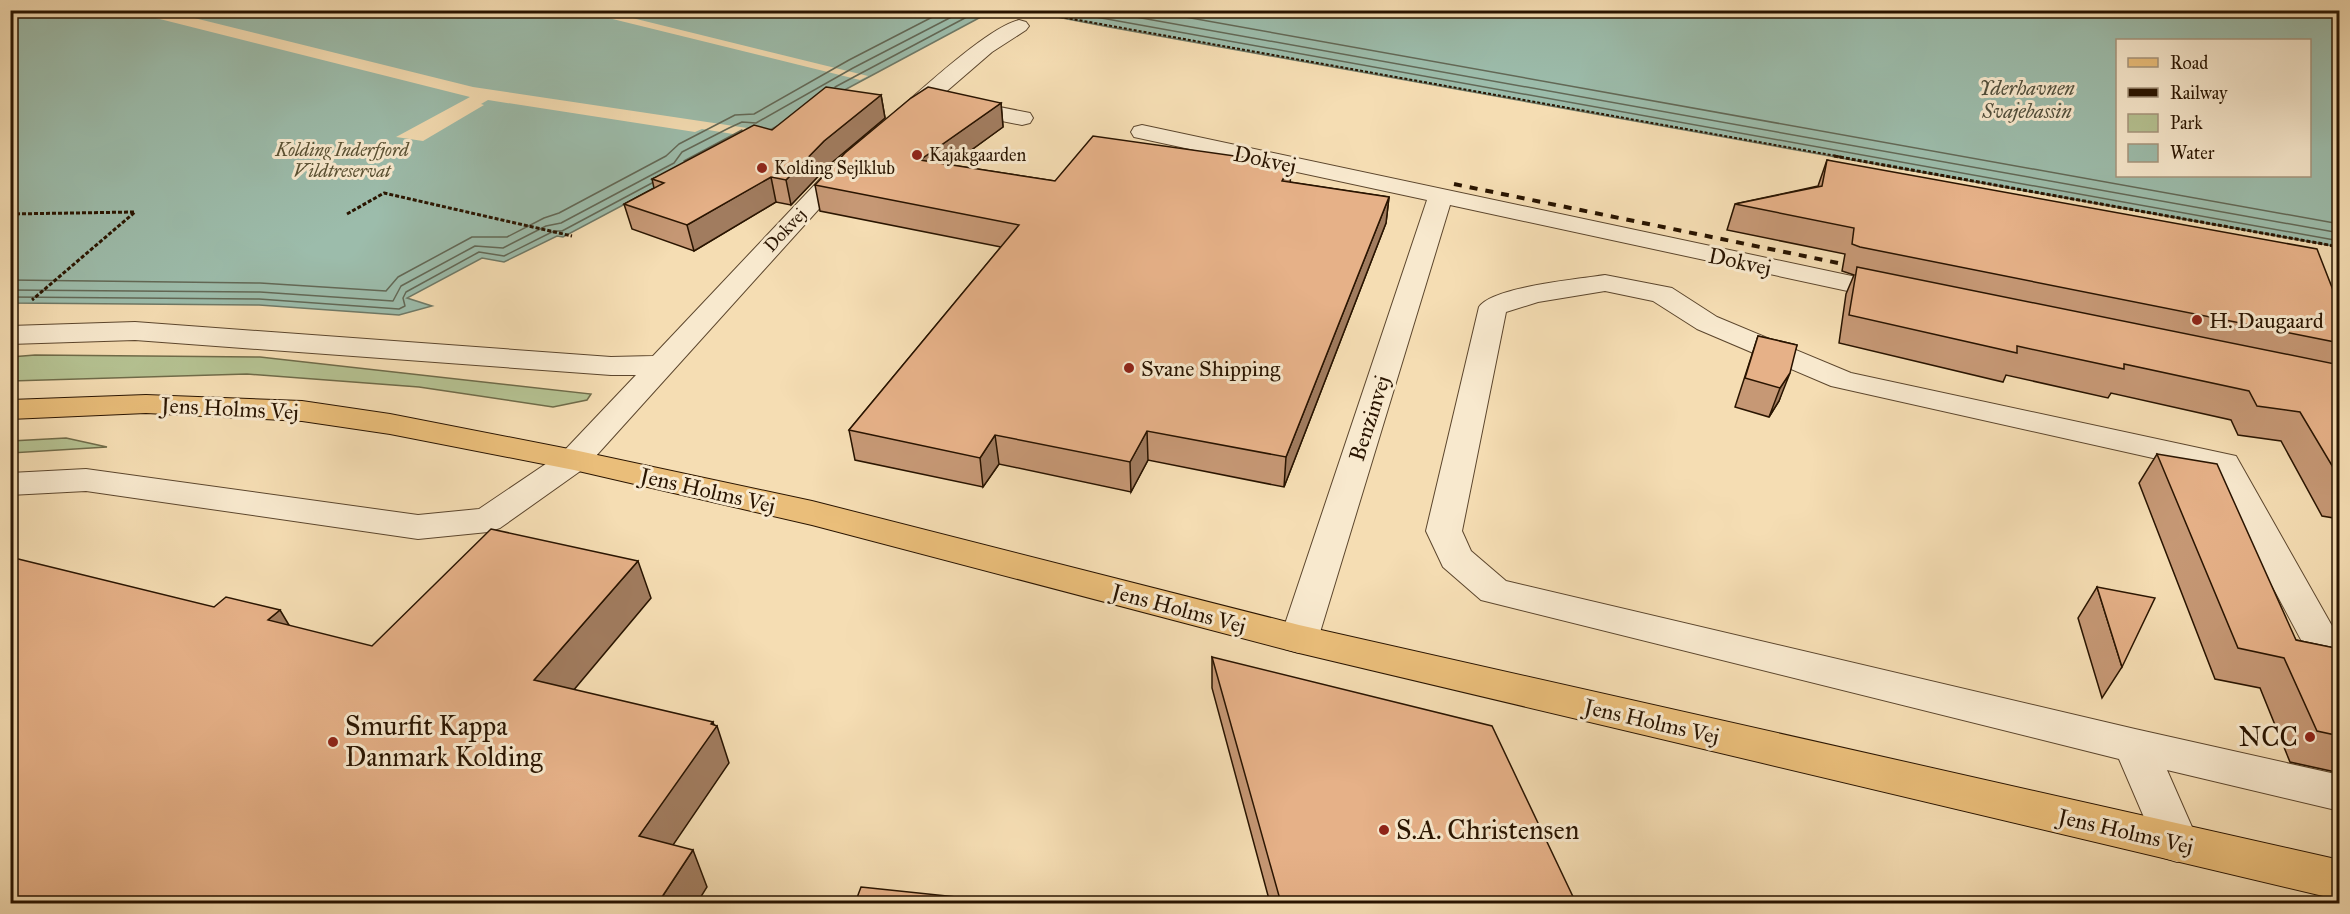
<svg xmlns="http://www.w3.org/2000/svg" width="2350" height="914" font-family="'IM FELL Great Primer',serif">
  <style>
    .green { fill: #b5c292; stroke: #6f6b49; stroke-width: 1.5 }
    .water { fill: #9cbcab; stroke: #6e7967; stroke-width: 1.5; fill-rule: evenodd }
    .pier { fill: #f5ddb3 }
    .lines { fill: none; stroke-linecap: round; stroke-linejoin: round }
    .shore { stroke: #626856; stroke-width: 1.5 }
    .minor-casing { stroke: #5c462d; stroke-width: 2 }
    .major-casing { stroke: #291400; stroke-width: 2 }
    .path-far1 { stroke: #291400; stroke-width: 2; stroke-dasharray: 3 2; stroke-linecap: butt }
    .path { stroke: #291400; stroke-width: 3; stroke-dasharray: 4 2; stroke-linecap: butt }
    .minor { fill: #f8e9ce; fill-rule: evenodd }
    .major { fill: #eabe7a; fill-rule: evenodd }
    .rail { stroke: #291400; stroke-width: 4; stroke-dasharray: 8 8; stroke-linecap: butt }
    .wall { fill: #c69875; stroke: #291400; stroke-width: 1.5 }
    .shaded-wall { fill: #a17c5f; stroke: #291400; stroke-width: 1.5 }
    .building { fill: #e6b188; stroke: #291400; stroke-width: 1.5 }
    .poi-dot { fill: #8f2418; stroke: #f8e9ce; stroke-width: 2 }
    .labels { text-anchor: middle; stroke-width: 6; stroke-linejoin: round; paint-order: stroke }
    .far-park-label { font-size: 18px; font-style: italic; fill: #5a5133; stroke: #f8e9ce }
    .far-poi-label { font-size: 18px; fill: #291400; stroke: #f8e9ce; text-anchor: start }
    .far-street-label { font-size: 18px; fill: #291400; stroke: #f8e9ce }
    .far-water-label { font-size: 20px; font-style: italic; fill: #514f3c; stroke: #f8e9ce }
    .street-label { font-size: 22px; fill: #291400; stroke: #f8e9ce }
    .poi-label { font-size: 22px; fill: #291400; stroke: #f8e9ce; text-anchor: start }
    .near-poi-label { font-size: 27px; fill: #291400; stroke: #f8e9ce; text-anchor: start }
  </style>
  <rect width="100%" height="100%" fill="#f5ddb3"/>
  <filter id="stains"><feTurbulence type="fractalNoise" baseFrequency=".00333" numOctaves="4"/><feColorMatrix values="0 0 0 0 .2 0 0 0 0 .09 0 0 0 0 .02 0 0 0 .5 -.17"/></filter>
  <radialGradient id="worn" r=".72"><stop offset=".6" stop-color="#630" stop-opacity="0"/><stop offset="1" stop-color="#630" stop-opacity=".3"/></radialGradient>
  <g class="green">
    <path d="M35 355 260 357 591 394 587 400 553 407 419 387 247 374 11 381V357Z"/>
    <path d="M66 438 107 447 11 453V441Z"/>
  </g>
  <g class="water">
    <path d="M11 11H992L768 131 689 170 563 237 557 236 504 262 482 258 407 298 432 306 399 315 259 305 11 303Z"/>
    <path d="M1026 11H2339V247L1109 27ZM2118 40H2310V176H2118Z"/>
  </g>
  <g class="pier">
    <path d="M128 11H172L170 12 473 87 768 131 758 138 702 129 695 132 488 100 481 104 484 105 423 141 396 137 470 97Z"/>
    <path d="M580 11H604L868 76 860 80Z"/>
  </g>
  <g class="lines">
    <g class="shore">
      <path d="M1057 10 2340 241"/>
      <path d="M1097 10 2340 233"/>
      <path d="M1146 10 2340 224"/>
      <path d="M835 87 980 10"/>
      <path d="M684 161 742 130"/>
      <path d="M10 280 260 283 386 291 398 277 472 237H507L544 218 559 213 666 156 679 144 735 115 754 114 849 60 946 10"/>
      <path d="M10 290 260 292 393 301 401 286 475 246 503 248 546 226 561 223 674 163 682 152 729 128 742 122 756 123 853 68 965 10"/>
      <path d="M10 297 259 299 399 309 405 306 403 298 406 292 479 252 504 256 554 231H562L652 183"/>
    </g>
    <defs>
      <g id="minor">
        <path d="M1019 20 1026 22 1029 26 1026 30 992 52 911 122 903 124 895 122 892 117 895 112C923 89 987 28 1019 20Z"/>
        <path d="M959 99 1030 113 1033 118 1030 123 1022 125 951 111 948 106 951 101Z"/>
        <path d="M1142 125 1894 285 1904 287 1908 293 1904 299 1894 301 1450 205 1318 639 1313 649 1299 653 1285 649 1280 639 1427 200 1134 137 1131 132 1134 127Z"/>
        <path d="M847 157 855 159 859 164 855 169 586 467 500 528 488 532 418 539 86 491 10 495V473L86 469 418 515 479 509 562 453 636 375H611L135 340 10 344V326L135 322 611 357 653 356 839 159Z"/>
        <path d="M1605 275 1672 288 1717 317 1851 373 2236 456 2340 640V670L2330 673 2316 668 2211 471 1831 386 1697 329 1653 301 1605 291 1538 302 1506 312 1462 531 1471 551 1506 581 2135 729 2340 775V811L2167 770 2199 843 2193 857 2177 862 2161 857 2119 759 1481 600 1443 567 1426 531 1479 307C1492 287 1579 279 1605 275Z"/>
      </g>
      <path id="major" d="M146 395 302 401 390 414 574 450 812 501 1299 625 2340 860V900L1299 653 812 525 574 470 390 434 302 421 146 413 10 419V400Z"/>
    </defs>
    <use href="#minor" class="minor-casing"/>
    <use href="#major" class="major-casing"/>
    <path class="path-far1" d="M1050 15 1842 157"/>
    <g class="path">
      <path d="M1834 156 2340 247"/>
      <path d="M10 214 135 212 32 300"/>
      <path d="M347 214 384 193 572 236"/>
    </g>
    <use href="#minor" class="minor"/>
    <use href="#major" class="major"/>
    <path class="rail" d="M1454 184 1843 264"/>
  </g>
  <g class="wall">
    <path d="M881 95 885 118 829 165 791 205 776 202 694 251 632 229 624 204 654 188 652 179 772 130Z"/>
    <path d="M1001 103 1003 127 951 165 1055 181 1291 164 1290 182 1389 197 1386 223 1284 487 1148 460 1131 492 999 464 983 487 855 460 849 430 1001 247 820 211 815 185Z"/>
    <path d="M1827 160 2340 308V519L2322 516 2281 441 2238 435 2231 420 2111 393 2108 398 2006 375 2003 382 1839 343 1846 294 1854 275 1842 271 1845 254 1727 230 1735 204 1818 186Z"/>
    <path d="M1758 336 1797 345 1779 401 1769 417 1735 407Z"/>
    <path d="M2157 454 2296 640 2340 649V773L2290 762 2260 688 2215 679 2139 483Z"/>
    <path d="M2097 587 2122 667 2102 698 2078 618Z"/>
    <path d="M1212 657 1576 903H1270L1212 688Z"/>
  </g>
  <g class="shaded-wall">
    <path d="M881 95 885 118 829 165 791 205 786 180 824 141Z"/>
    <path d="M1001 103 1003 127 923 185 920 160Z"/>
    <path d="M1291 164 1290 189 1282 181Z"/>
    <path d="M771 177 776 202 694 251 687 225Z"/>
    <path d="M1389 197 1386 223 1284 487 1286 457Z"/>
    <path d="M1790 373 1779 401 1769 417 1780 388Z"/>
    <path d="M1147 431 1148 460 1131 492 1130 462Z"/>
    <path d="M995 435 999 464 983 487 980 458Z"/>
    <path d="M638 561 651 598 551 717 534 680Z"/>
    <path d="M280 610 302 647 268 620Z"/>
    <path d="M713 722 715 728 717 726 729 763 654 873 639 836Z"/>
    <path d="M693 850 707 887 697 903H658Z"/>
  </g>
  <g class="building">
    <path d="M826 87 881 95 824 141 786 180 771 177 687 225 624 204 664 183 652 179 754 125 772 130Z"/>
    <path d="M928 87 1001 103 920 160 1055 181 1093 136 1291 164 1282 181 1389 197 1286 457 1147 431 1130 462 995 435 980 458 849 430 1019 225 815 185 845 153 911 98Z"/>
    <path d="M1827 160 2317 249 2340 308V343L1860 247 1852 244 1854 228 1735 204 1822 186Z"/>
    <path d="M1857 267 2340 365V479L2300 412 2257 406 2249 391 2124 364V369L2017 346V353L1849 315Z"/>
    <path d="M1758 336 1797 345 1790 373 1780 388 1745 378Z"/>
    <path d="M2157 454 2217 464 2296 640 2340 649V736L2317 731 2284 658 2238 648Z"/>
    <path d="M491 529 638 561 534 680 713 722 711 724 717 726 639 836 693 850 658 903H10V557L214 607 226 597 280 610 268 620 372 646Z"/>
    <path d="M2097 587 2155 598 2122 667Z"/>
    <path d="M1212 657 1492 726 1576 903H1281Z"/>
    <path d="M861 887 1014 903H855Z"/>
  </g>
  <g class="poi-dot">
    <circle cx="917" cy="155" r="6"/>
    <circle cx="762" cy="168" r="6"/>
    <circle cx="2197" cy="320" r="6"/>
    <circle cx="1129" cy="368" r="6"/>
    <circle cx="2310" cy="737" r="6"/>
    <circle cx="333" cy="742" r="6"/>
    <circle cx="1384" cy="830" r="6"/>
  </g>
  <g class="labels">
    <g class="far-park-label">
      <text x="342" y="156">Kolding Inderfjord<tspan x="342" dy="21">Vildtreservat</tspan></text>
    </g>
    <g class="far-poi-label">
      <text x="929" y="161">Kajakgaarden</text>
      <text x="774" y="174">Kolding Sejlklub</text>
    </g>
    <g class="far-street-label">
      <text transform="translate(785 230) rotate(-47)" y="6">Dokvej</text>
    </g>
    <g class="far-water-label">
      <text x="2027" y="95">Yderhavnen<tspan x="2027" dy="23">Svajebassin</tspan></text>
    </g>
    <g class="street-label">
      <text transform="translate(1265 159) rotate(12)" y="8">Dokvej</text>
      <text transform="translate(1740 261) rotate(12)" y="8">Dokvej</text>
      <text transform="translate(230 408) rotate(3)" y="8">Jens Holms Vej</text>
      <text transform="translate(1369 418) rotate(-72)" y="8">Benzinvej</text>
      <text transform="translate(708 490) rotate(13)" y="8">Jens Holms Vej</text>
      <text transform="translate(1179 608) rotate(15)" y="8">Jens Holms Vej</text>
      <text transform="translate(1652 721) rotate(13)" y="8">Jens Holms Vej</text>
      <text transform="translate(2126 831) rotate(13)" y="8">Jens Holms Vej</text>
    </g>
    <g class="poi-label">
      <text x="2209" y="328">H. Daugaard</text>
      <text x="1141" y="376">Svane Shipping</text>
    </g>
    <g class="near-poi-label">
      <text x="345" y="735">Smurfit Kappa<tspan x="345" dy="31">Danmark Kolding</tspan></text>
      <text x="2298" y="746" text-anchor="end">NCC</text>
      <text x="1396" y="839">S.A. Christensen</text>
    </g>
  </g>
  <rect width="2350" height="914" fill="none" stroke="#f5ddb3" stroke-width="36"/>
  <rect x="12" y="12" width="2326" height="890" fill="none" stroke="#291400" stroke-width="3"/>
  <rect x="18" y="18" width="2314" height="878" fill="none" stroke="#291400" stroke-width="1.5"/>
  <rect x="2116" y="39" width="195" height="138" fill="#f8e9ce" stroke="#a5947c" stroke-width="1.5"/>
  <rect x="2128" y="58" width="30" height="9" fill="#eabe7a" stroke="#a5947c" stroke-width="1.5"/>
  <text x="2170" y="69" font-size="18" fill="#291400">Road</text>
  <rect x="2128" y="88" width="30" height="9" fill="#291400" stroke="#a5947c" stroke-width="1.5"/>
  <text x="2170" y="99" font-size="18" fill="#291400">Railway</text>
  <rect x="2128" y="114" width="30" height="18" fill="#b5c292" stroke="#a5947c" stroke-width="1.5"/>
  <text x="2170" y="129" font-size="18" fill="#291400">Park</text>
  <rect x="2128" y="144" width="30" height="18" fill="#9cbcab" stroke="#a5947c" stroke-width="1.5"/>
  <text x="2170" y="159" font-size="18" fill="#291400">Water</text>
  <rect width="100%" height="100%" filter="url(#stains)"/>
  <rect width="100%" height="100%" fill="url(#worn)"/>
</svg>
